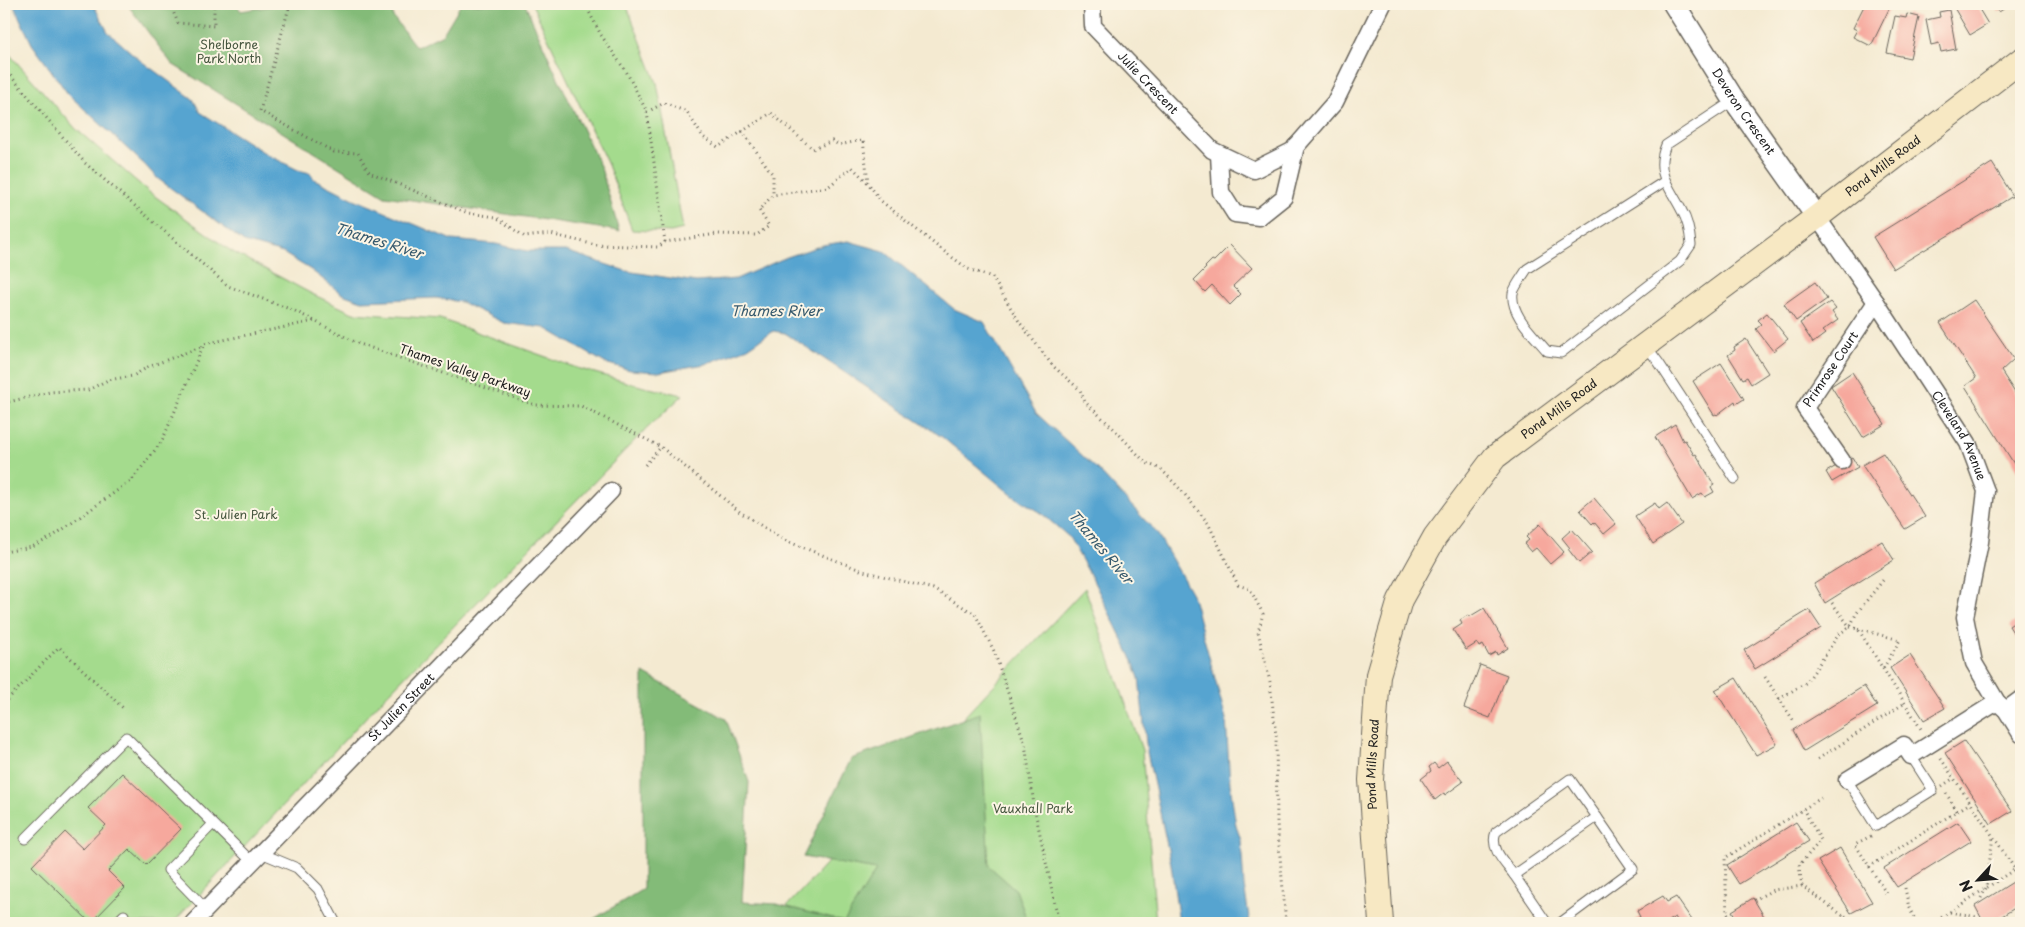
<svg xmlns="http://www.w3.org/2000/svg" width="2025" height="927" font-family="'Playpen Sans',sans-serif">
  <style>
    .green { fill: #a4db8d; stroke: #607c54 }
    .forest { fill: #83bb78; stroke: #506c4a }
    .water { fill: #56a4d0; stroke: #396076 }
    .building { fill: #f6a89d }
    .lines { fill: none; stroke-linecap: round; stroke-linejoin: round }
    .service-casing { stroke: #68645b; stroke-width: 11 }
    .minor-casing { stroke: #68645b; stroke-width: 19 }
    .tertiary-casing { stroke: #68645b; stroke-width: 24 }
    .secondary-casing { stroke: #68645b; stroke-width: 26 }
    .path { stroke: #68645b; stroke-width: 3; stroke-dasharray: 1 4; stroke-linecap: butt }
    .service { stroke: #fff; stroke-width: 9 }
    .minor { stroke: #fff; stroke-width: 16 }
    .tertiary { stroke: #fff; stroke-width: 21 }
    .secondary { stroke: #f7e8c3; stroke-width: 24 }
    .labels { text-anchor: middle; stroke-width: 4; stroke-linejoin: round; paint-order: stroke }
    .park-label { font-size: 12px; fill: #45553e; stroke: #fcf5e5 }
    .street-label { font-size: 12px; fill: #1c1c1c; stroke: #fcf5e5 }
    .water-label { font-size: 14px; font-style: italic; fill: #36596d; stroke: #fcf5e5 }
  </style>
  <rect width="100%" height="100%" fill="#fcf5e5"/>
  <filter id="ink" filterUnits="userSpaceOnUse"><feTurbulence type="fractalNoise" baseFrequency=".02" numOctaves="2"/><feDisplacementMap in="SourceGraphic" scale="10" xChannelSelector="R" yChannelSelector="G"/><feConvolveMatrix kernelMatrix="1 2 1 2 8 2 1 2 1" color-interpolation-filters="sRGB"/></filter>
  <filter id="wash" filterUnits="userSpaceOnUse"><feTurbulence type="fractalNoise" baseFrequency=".0096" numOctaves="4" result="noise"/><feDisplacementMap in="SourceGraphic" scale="20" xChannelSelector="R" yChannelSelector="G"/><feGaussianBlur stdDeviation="1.12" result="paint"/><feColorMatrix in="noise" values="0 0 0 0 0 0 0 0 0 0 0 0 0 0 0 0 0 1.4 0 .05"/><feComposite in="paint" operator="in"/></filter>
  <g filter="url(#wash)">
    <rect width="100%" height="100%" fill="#f4ead1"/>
    <g class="green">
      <path d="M532 4H626L657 83 683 229 671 232 632 230 608 165Z"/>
      <path d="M4 48 76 129 149 192 231 251 312 294 353 313 440 319 577 368 644 387 683 395 640 435 383 699 173 923H4Z"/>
      <path d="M1085 588 1142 750 1156 923H771Z"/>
    </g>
    <g class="forest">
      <path d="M127 4H236L241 11 284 4H393V17L416 47 443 34 461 4H525L552 65 601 168 619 231 385 196 172 64Z"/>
      <path d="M643 673 726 719 749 782 742 902 777 904 844 922 876 870 803 857 851 759 980 713 989 866 1016 890 1028 923H587L643 889Z"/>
    </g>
    <path class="water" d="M13 4H93L108 32 141 61 193 99 200 112 268 155 298 170 310 173 314 179 354 199 452 240 496 244 527 251H566L626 271 696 282 736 279 787 257 823 245 848 241 884 251 954 309 984 322 1036 413 1098 470 1157 533 1192 594 1226 719 1230 784 1236 826 1241 840 1244 886 1250 923H1179L1171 864 1147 752 1139 678 1132 659 1092 578 1069 537 1040 512 1012 495 942 437 785 333 773 331 748 348 705 364 659 372 630 370 605 363 545 328 504 323 461 302 436 298 362 301 342 294 311 270 283 253 244 242 157 178 145 165 68 94 32 44Z"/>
    <g id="blocks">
      <g class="building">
        <path d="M1865 4 1891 5 1871 46 1853 37 1857 30 1853 28Z"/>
        <path d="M1956 4H1976L1988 24 1970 35 1953 6Z"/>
        <path d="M1993 4H2011L1999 12Z"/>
        <path d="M1949 10 1956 49 1941 52 1939 43 1931 45 1926 20 1940 17 1939 12Z"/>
        <path d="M1907 14 1919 17 1910 58 1887 53 1895 16 1906 18Z"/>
        <path d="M1992 163 2013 196 1893 269 1873 237Z"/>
        <path d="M1230 245 1252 268 1233 286 1241 294 1230 305 1212 285 1205 292 1194 280 1206 268 1205 267 1212 260 1214 261Z"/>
        <path d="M1815 282 1827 299 1796 321 1784 304Z"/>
        <path d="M1974 300 2014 359 2001 371 2021 402V475L1965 386 1976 378 1940 323Z"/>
        <path d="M1830 302 1836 309 1832 312 1838 320 1822 331 1825 334 1813 343 1800 323Z"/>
        <path d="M1767 313 1788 339 1773 351 1756 329 1762 324 1758 320Z"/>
        <path d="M1746 339 1768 373 1751 384 1747 377 1743 379 1728 355 1735 350 1734 347Z"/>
        <path d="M1721 363 1744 399 1736 404 1735 401 1717 415 1716 414 1714 415 1693 381Z"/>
        <path d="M1852 372 1885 424 1863 437 1831 386Z"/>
        <path d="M1675 424 1683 441 1685 440 1694 455 1696 454 1714 485 1711 487 1714 492 1705 497 1702 493 1692 499 1655 437Z"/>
        <path d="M1883 453 1925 517 1905 529 1862 465Z"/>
        <path d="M1852 457 1858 467 1832 482 1826 472Z"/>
        <path d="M1594 498 1616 524 1604 534 1594 522 1592 524 1580 510Z"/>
        <path d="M1655 503 1659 509 1667 503 1682 524 1653 544 1635 516Z"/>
        <path d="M1540 524 1564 552 1550 564 1536 548 1531 552 1524 544 1529 540 1526 537Z"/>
        <path d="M1572 529 1592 552 1579 563 1568 549 1570 548 1562 538Z"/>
        <path d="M1882 541 1894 560 1825 603 1814 583Z"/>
        <path d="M1484 608 1508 648 1497 655 1496 652 1489 656 1483 645 1479 647 1477 643 1466 650 1453 630 1462 624 1460 620 1468 615 1469 617Z"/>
        <path d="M1809 610 1821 628 1755 669 1744 650Z"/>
        <path d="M2021 618V645L2009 626Z"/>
        <path d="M1910 655 1945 708 1924 720 1890 668Z"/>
        <path d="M1480 665 1507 675 1490 718 1464 708Z"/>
        <path d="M1736 678 1777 744 1756 755 1715 690Z"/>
        <path d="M1864 686 1877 706 1804 751 1793 730Z"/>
        <path d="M1964 741 2012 811 1991 824 1945 753Z"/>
        <path d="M1447 761 1463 782 1445 795 1444 793 1435 800 1421 779 1431 771 1429 767 1434 763 1438 768Z"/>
        <path d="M122 773 181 829 146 865 129 849 108 871 125 888 91 923 32 866 65 832 83 849 106 825 88 808Z"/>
        <path d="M1796 822 1809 841 1739 884 1727 865Z"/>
        <path d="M1958 822 1971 841 1897 887 1884 868Z"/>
        <path d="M1840 848 1872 902 1851 913 1818 861Z"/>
        <path d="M2021 877V904L1991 923H1984L1975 906Z"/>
        <path d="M1663 896 1667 902 1676 897 1694 923H1679L1675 917 1668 921 1669 923H1631L1640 917 1637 911Z"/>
        <path d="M1753 898 1768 923H1739L1732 911Z"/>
      </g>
    </g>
  </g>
  <g filter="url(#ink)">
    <use href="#blocks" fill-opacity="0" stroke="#68645b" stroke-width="1"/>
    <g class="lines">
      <defs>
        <g id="service">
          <path d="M1665 181 1527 269C1523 276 1515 286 1513 293 1510 315 1535 336 1547 351L1561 353 1680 261 1691 245C1690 233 1688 221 1682 211 1670 187 1654 173 1666 145L1734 100"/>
          <path d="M1647 347 1659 363 1735 479"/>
          <path d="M1847 780 1876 826 1933 790 1911 756"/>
          <path d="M25 839 126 737 252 862"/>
          <path d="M261 853 297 868 318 889 336 923"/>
          <path d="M1514 875C1505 863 1489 848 1496 832L1570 779 1597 817"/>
          <path d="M206 909 168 870 213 824"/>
          <path d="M116 923 124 915"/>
          <path d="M1547 923 1514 875 1597 817 1633 869 1560 923"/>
        </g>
        <g id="minor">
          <path id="s1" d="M1092 4 1093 26 1212 150 1254 170 1292 151 1335 102 1383 4"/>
          <path d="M1219 154 1221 192 1235 214 1259 217 1284 197 1296 146"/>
          <path id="s2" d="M1817 217 1876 302 1968 443 1986 491 1980 542 1965 617 1974 663 1997 702 2006 710 2021 734"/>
          <path id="s3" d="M1842 461 1805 408 1876 302"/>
          <path d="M2006 710 2021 699"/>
          <path d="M1847 780 1904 745 1911 756 1997 702"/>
          <path id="s4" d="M193 923 611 491"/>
        </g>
        <g id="tertiary">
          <path id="s5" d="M1674 4 1734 100 1817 217"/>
        </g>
        <g id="secondary">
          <path id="s6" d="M1381 923 1371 780 1378 675 1400 600 1435 537 1495 457 1817 217 2021 60"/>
        </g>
      </defs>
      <use href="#service" class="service-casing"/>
      <use href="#minor" class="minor-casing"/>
      <use href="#tertiary" class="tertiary-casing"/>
      <use href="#secondary" class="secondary-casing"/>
      <g class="path">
        <path d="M170 4 178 23 214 26V6L218 4"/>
        <path d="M290 4 260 111 334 152 358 153 369 172 468 213 496 217 525 237 550 234 596 245 658 247 665 242 717 234 757 235 769 226 759 210 773 195 828 187 852 167 868 183 881 201 937 246 968 269 992 277 1020 323 1053 366 1080 390 1085 402 1113 428 1146 463 1161 469 1182 491 1208 523 1238 585 1250 589 1263 614 1258 632 1270 682 1276 736 1277 823 1286 923"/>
        <path d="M585 4 601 35 627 73 647 112 665 242"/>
        <path d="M4 68 85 163 228 286 295 311 357 343 535 405 581 406 661 447 740 512 784 540 863 571 933 589 975 614 994 651 1025 744 1035 811 1059 923"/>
        <path d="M647 112 664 103 687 112 703 137 718 147 771 113 813 149 832 141 839 145 863 140 868 182"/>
        <path d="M742 131 773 175V195"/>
        <path d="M4 403 50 392 88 390 108 380 133 376 148 367 203 346"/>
        <path d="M4 427 7 442 6 506 4 515"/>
        <path d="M645 465 661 447"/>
        <path d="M4 552 32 547 52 537 132 480 162 441 204 344 314 321"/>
        <path d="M1832 603 1850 627 1858 629 1923 732"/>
        <path d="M1858 629 1900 640 1883 669"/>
        <path d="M1765 677 1795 723"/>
        <path d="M1779 699 1807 682 1839 634 1850 627 1856 614 1884 579"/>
        <path d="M4 703 59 647 124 709"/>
        <path d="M1818 759 1905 703"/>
        <path d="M1942 786 1954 778"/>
        <path d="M1946 793 1957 811"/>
        <path d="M1871 836 1855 844 1886 893"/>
        <path d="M1869 867 1970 803"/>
        <path d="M1802 886 1799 865 1821 840 1803 809"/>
        <path d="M1905 888 1909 908 1917 923"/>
        <path d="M1981 898 1986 888 1993 836"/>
        <path d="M1754 900 1773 890 1802 886 1842 915 1848 923"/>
        <path d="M1950 912 1977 917 1983 923"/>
        <path d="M1845 916 1860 923"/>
        <path d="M1734 923 1727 913 1725 858 1821 798"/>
        <path d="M1933 923 2015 869 1939 756"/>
        <path d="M2017 923 2021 920"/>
      </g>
      <use href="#service" class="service"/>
      <use href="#minor" class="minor"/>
      <use href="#tertiary" class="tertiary"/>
      <use href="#secondary" class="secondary"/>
    </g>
  </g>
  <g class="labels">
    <g class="park-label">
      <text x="229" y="49">Shelborne<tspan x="229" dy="14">Park North</tspan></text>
      <text x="236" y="519">St. Julien Park</text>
      <text x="1033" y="813">Vauxhall Park</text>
    </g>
    <g class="street-label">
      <text dy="4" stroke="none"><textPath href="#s1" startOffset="101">Julie Crescent</textPath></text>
      <text dy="4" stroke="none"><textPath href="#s5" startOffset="128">Deveron Crescent</textPath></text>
      <text dy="4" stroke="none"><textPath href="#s6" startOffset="984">Pond Mills Road</textPath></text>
      <text dy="4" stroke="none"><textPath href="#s3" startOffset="111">Primrose Court</textPath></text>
      <text transform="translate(465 371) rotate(19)" y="4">Thames Valley Parkway</text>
      <text dy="4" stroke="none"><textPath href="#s6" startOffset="579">Pond Mills Road</textPath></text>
      <text dy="4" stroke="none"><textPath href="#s2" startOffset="261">Cleveland Avenue</textPath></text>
      <text dy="4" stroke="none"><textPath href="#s4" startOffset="300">St Julien Street</textPath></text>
      <text dy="4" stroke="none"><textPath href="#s6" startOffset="159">Pond Mills Road</textPath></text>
    </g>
    <g class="water-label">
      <text transform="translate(379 241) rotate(17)" y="5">Thames River</text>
      <text x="776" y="316">Thames River</text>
      <text transform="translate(1101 547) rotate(50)" y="5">Thames River</text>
    </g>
  </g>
  <rect width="2025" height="927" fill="none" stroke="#fcf5e5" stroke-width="20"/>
  <g transform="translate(1978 880) rotate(244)" stroke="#fcf5e5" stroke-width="4" paint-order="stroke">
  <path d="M0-4L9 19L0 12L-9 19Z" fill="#1c1c1c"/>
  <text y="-8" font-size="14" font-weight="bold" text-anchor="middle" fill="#1c1c1c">N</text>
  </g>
</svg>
